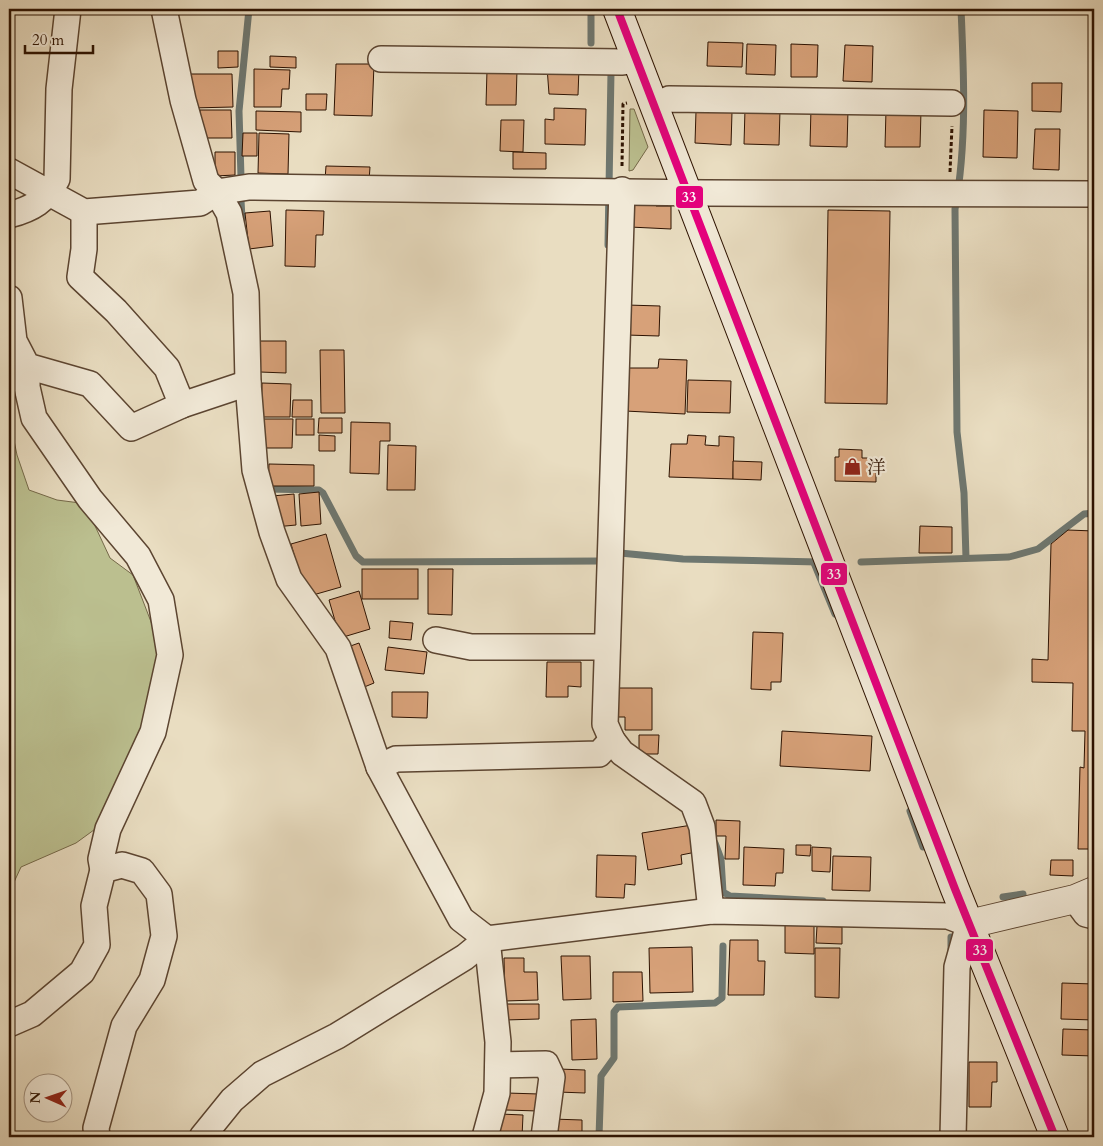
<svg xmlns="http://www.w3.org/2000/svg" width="1103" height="1146" font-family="Cardo,'Noto Serif JP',serif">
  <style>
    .green { fill: #bbbf8f; stroke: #746848 }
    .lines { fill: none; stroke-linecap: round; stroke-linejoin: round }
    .stream { stroke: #6e7770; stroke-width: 7 }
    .building { fill: #d7a179; stroke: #2d1201 }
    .minor-casing { stroke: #5c4531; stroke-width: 28 }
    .tertiary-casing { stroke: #5c4531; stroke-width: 30 }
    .secondary-casing { stroke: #2d1201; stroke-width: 30 }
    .path { stroke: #2d1201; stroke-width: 3; stroke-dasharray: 4 2.5; stroke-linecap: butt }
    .minor { stroke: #f1e9d7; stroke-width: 25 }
    .tertiary { stroke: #f1e9d7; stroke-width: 28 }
    .secondary { stroke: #f1e9d7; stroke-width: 28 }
    .bus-1-casing { stroke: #f1e9d7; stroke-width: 11 }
    .bus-1 { stroke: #e5007d; stroke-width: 8 }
    .labels { text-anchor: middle; stroke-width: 4.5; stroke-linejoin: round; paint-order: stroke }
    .poi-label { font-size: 19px; fill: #2d1201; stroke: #f1e9d7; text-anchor: start }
    .line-badge { stroke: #f1e9d7; stroke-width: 2 }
    .badge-label { font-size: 14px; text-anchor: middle; font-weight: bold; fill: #fff }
  </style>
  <rect width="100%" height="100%" fill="#e9ddc1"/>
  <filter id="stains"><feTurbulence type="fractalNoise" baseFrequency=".004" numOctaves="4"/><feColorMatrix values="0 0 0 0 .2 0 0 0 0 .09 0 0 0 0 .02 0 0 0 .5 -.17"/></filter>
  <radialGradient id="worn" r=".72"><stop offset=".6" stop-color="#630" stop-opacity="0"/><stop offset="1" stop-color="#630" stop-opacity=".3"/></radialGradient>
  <g class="green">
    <path d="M630 109H634L648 147 633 170 629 171Z"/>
    <path d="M9 416 17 455 29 490 57 500 80 503 89 513 110 558 133 575 153 627 158 661 140 734 98 827 76 843 21 867 9 893Z"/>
  </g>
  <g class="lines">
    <g class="stream">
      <path d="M961 9C964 75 967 144 955 209L957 432 964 493 966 558"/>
      <path d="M591 43V9"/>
      <path d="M241 177 239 111 249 9"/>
      <path d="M241 200 242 219"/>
      <path d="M608 245 611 72"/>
      <path d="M266 489 319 490 323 493 356 556 363 562 600 561"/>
      <path d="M620 553 683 559 819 562"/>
      <path d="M861 562 1009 557 1038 549 1084 514 1094 513"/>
      <path d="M814 563 835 614"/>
      <path d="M910 811 923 847"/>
      <path d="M715 843 721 859 723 892 730 896 823 901"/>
      <path d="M1003 897 1023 894"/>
      <path d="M951 951V937"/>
      <path d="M1038 1135V1137"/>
      <path d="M599 1137 601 1076 614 1058V1012L618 1007 715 1003 722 998 723 946"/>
    </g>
  </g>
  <g class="building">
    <path d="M708 42 743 43 742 67 707 66Z"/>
    <path d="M747 44 776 45 775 75 746 74Z"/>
    <path d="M791 44 818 45 817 77H791Z"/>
    <path d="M845 45 873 46 872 82 843 81Z"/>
    <path d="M218 51H238V67L218 68Z"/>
    <path d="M270 56 296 57V68L270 67Z"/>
    <path d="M336 64H374L372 116 334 115Z"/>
    <path d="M547 67 579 68 578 95 549 94Z"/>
    <path d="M254 69 290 70 289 89H282L281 107H254Z"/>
    <path d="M487 70H517L516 105H486Z"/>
    <path d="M191 74H232L233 107 191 108Z"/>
    <path d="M1032 83H1062L1061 112 1032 111Z"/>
    <path d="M306 94H327L326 110H306Z"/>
    <path d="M554 108 586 109 585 145 545 144V119L554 120Z"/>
    <path d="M811 108 848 110 847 147 810 146Z"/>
    <path d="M745 109 780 110 779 145 744 144Z"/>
    <path d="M200 110H231L232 138H200Z"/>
    <path d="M886 110 921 111 920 147H885Z"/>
    <path d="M984 110 1018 111 1017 158 983 157Z"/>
    <path d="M256 111 301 112V132L256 130Z"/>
    <path d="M696 111 732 112 731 145 695 143Z"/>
    <path d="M501 120H524L523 152 500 151Z"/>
    <path d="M1035 129H1060L1059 170 1033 169Z"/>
    <path d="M243 133H257V156H242Z"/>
    <path d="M259 133 289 134 288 174 258 173Z"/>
    <path d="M215 152H235V175L215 176Z"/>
    <path d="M513 152 546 153V169H513Z"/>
    <path d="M326 166 370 167 369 181 325 180Z"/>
    <path d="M631 197 656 198V206H671V229L630 227Z"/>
    <path d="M286 210 324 211 323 235H316L315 267 285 266Z"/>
    <path d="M828 210 890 211 887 404 825 403Z"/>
    <path d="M270 211 273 246 249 249 245 213Z"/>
    <path d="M627 305 660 306 659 336 626 335Z"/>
    <path d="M260 341H286V373L260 372Z"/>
    <path d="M320 350H344L345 413H321Z"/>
    <path d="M659 359 687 360 685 414 625 411 627 368H658Z"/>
    <path d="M688 380 731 381 730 413 687 412Z"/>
    <path d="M262 383 291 384 290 417H261Z"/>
    <path d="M293 400H312V417H292Z"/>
    <path d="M319 418H342V433H318Z"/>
    <path d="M264 419H293L292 448H263Z"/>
    <rect x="296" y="419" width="18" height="16"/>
    <path d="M351 422 390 423V441H380L379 474 350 473Z"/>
    <path d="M319 435 335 436V451H319Z"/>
    <path d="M688 435 706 436 705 445 719 446V436L734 437 733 479 669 477 671 444H687Z"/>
    <path d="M388 445 416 446 415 490H387Z"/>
    <path d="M839 449 862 450V458H876V482L835 481V457H839Z"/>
    <path d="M733 461 762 462 761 480 733 479Z"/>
    <path d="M269 464 314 465V486H268Z"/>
    <path d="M319 492 321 524 301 526 299 494Z"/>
    <path d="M294 494 296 525 275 527 272 496Z"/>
    <path d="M920 526 952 527V553H919Z"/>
    <path d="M1068 530 1094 531V849H1078L1080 767 1084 768 1085 731H1072L1073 683 1032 682V659L1048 660 1051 544Z"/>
    <path d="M326 534 341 587 306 597 291 544Z"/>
    <rect x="362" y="569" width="56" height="30"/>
    <path d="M428 569H453L452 615 428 614Z"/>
    <path d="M359 591 370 629 340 638 329 600Z"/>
    <path d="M390 621 413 623 411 640 389 638Z"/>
    <path d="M753 632 783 633 781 682H771V690L751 689Z"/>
    <path d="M359 643 374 683 357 690 342 649Z"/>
    <path d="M388 647 427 652 424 674 385 670Z"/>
    <path d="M547 662H581V687L568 686V697H546Z"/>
    <path d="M618 688H652V730H625V717H618Z"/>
    <path d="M392 692H428L427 718 392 717Z"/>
    <path d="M782 731 872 736 870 771 780 766Z"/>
    <path d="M639 735H659L658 754H639Z"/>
    <path d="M716 820 740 821 739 859H725L726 836H716Z"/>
    <path d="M692 825 696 852 681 855 682 864 648 870 642 833Z"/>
    <path d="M796 845H811L810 856 796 855Z"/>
    <path d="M744 847 784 849 783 873H776L775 886 743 885Z"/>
    <path d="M812 847 831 848 830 872 812 871Z"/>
    <path d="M597 855 636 856 635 885 625 884 624 898 596 897Z"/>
    <path d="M833 856 871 857 870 891 832 890Z"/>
    <path d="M1051 860H1073V876L1050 875Z"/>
    <path d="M785 921H814V954L785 953Z"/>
    <path d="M817 926 842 927V944L816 943Z"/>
    <path d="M730 940H758V961H765L764 995H728Z"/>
    <path d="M692 947 693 992 650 993 649 948Z"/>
    <path d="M815 948H840L839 998 815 997Z"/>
    <path d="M561 956H590L591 999 563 1000Z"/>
    <path d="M504 958H524V972H537L538 1000 505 1001Z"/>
    <path d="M613 972H642L643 1001 613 1002Z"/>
    <path d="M1062 983 1094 984V1020L1061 1019Z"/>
    <path d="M504 1004H539V1019L505 1020Z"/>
    <path d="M596 1019 597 1059 572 1060 571 1020Z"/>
    <path d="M1063 1029 1094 1030V1056L1062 1055Z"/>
    <path d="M969 1062H997V1082H992L991 1107H969Z"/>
    <path d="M559 1069 585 1070V1093L558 1092Z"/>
    <path d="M507 1093 539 1094 538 1111 506 1110Z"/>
    <path d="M500 1114 523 1115 522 1137H499Z"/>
    <path d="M552 1119 582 1120V1137H551Z"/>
  </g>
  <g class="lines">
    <defs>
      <g id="minor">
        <path d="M164 9 183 100 206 181 217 192 229 213 246 293 248 383 255 470 272 532 289 579 338 648 379 767 461 919 487 939 498 1042 497 1093 485 1137"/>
        <path d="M381 59 621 62 636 60"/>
        <path d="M654 106 669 99 952 103"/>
        <path d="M9 171 84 212 200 203 217 192 249 187 705 193 1094 194"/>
        <path d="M622 190 605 724 612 740 622 753 693 803 702 827 711 911"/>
        <path d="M84 212V249L80 277 116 311 167 368 182 405"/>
        <path d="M9 215C32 209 46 201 57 179L59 89 68 9"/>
        <path d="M9 298 14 341 27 366 90 384 131 428 182 405 248 383"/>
        <path d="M27 366V387L34 418 90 499 138 556 161 600 170 655 153 732 108 829 101 859 103 870"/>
        <path d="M436 640 471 647H607"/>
        <path d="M379 767 396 759 599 754 612 740"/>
        <path d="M1075 899 1086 914 1094 916"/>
        <path d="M9 1024 32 1014 82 972 97 945 94 906 103 870 122 865 142 871 159 894 164 936 152 980 124 1026 96 1128 97 1137"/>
        <path d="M498 1065 546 1064 552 1077 544 1137"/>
        <path d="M202 1137 232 1100 262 1074 337 1036 465 957 487 939 711 911 948 916 969 924 957 967 953 1137"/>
      </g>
      <path id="tertiary" d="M969 924 1075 899 1094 891"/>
      <path id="secondary" d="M617 9 955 889 1055 1137"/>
    </defs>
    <use href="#minor" class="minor-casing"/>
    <use href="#tertiary" class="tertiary-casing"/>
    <use href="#secondary" class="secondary-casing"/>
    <g class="path">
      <path d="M622 166 623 104 627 103"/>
      <path d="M950 172 952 126"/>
    </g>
    <use href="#minor" class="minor"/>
    <use href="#tertiary" class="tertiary"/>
    <use href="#secondary" class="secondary"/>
    <defs>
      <path id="bus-1" d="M617 9 955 889 1055 1137"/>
    </defs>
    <use href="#bus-1" class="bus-1-casing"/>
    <use href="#bus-1" class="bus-1"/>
  </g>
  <defs>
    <symbol id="shop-bare" viewBox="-9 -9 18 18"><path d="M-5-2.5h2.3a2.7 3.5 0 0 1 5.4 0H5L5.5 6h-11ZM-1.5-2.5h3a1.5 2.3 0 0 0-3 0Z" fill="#8f2418" stroke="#f1e9d7" stroke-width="2.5" paint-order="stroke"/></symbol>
  </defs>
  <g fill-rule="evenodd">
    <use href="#shop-bare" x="840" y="454" width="25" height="25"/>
  </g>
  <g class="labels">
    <g class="poi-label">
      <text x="867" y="474">洋</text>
    </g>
  </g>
  <g class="line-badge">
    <rect x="675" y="185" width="29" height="24" rx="5" fill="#e5007d"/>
    <rect x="820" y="562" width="28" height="24" rx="5" fill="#e5007d"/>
    <rect x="965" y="938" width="29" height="24" rx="5" fill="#e5007d"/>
  </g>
  <g class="badge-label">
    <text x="689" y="202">33</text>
    <text x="834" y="579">33</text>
    <text x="980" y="955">33</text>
  </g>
  <rect width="1103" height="1146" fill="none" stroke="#e9ddc1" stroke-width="30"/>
  <rect x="10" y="10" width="1083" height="1126" fill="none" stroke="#2d1201" stroke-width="2.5"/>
  <rect x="15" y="15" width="1073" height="1116" fill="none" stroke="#2d1201"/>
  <g transform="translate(48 1098) rotate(272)"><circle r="24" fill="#f1e9d7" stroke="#a39381"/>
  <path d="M0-4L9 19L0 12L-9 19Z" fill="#8f2418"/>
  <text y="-8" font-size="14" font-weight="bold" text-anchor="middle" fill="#2d1201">N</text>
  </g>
  <path d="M25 45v8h68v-8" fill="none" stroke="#2d1201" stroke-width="2.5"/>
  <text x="32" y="45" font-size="15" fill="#2d1201" stroke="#f1e9d7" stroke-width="4" paint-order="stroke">20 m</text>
  <rect width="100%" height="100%" filter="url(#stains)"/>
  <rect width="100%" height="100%" fill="url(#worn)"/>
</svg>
